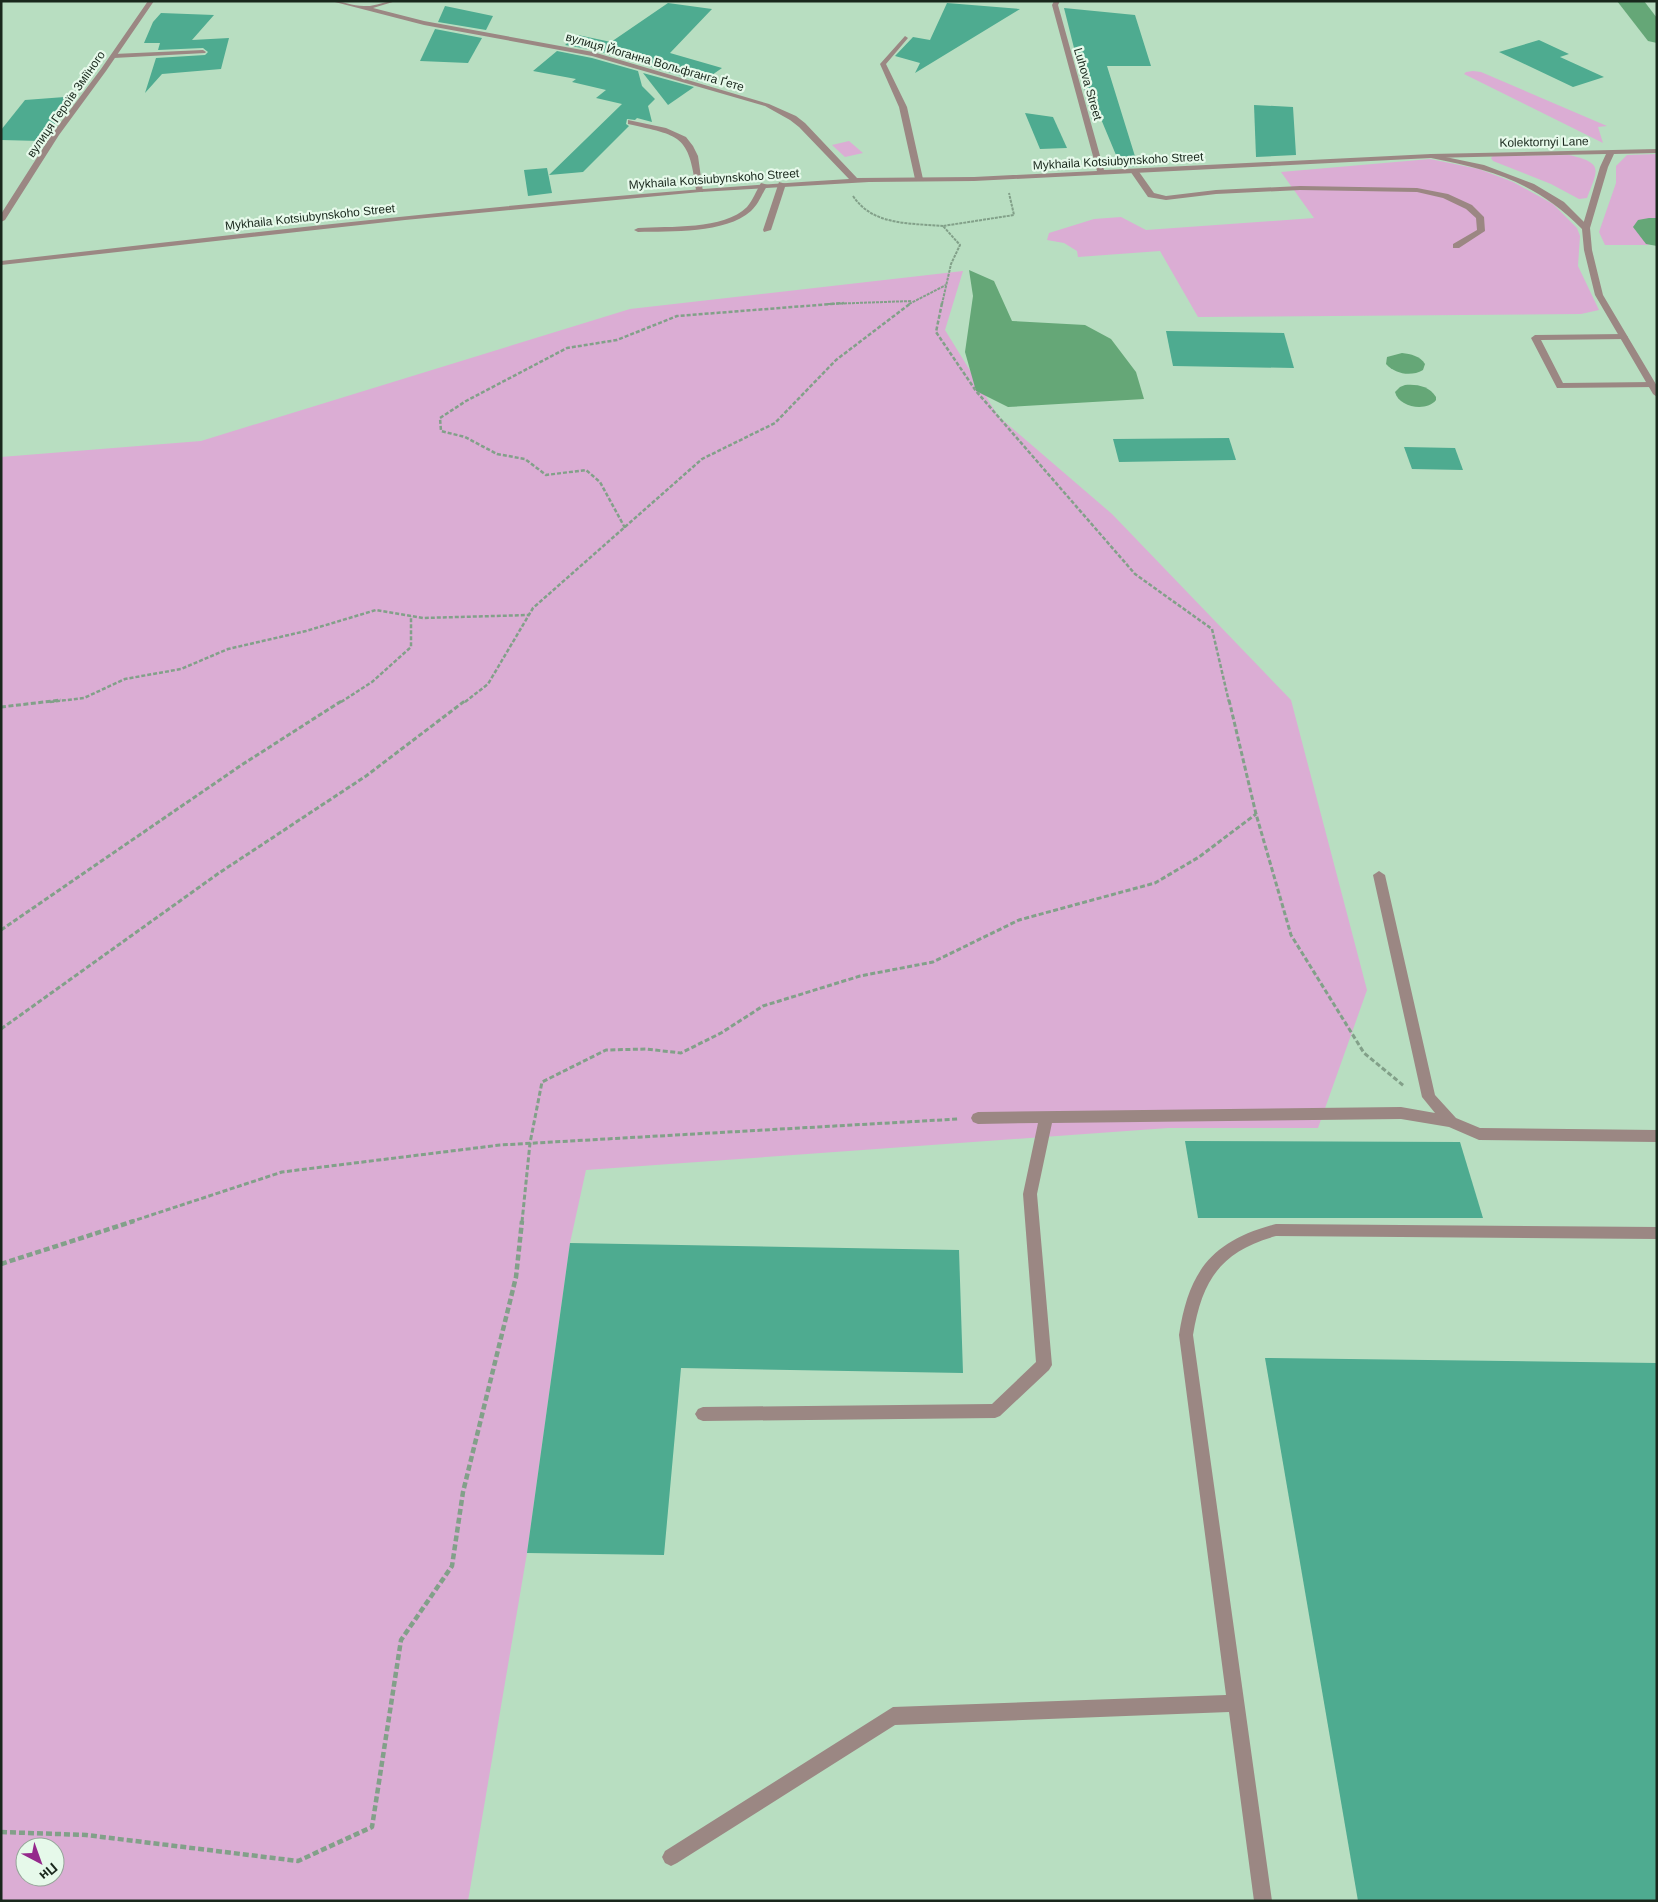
<svg xmlns="http://www.w3.org/2000/svg" width="1658" height="1902" font-family="Arial,sans-serif">
  <style>
    .green { fill: #dbadd4; fill-rule: evenodd }
    .water { fill: #65a777 }
    .lines { fill: none; stroke-linecap: round; stroke-linejoin: round }
    .river { fill: #65a777; fill-rule: evenodd }
    .building { fill: #4eab90 }
    .path-far3 { stroke: #82a089; stroke-width: 2; stroke-dasharray: 3 1; stroke-linecap: butt }
    .path-far2 { stroke: #82a089; stroke-width: 2.5; stroke-dasharray: 4 2; stroke-linecap: butt }
    .path-far1 { stroke: #82a089; stroke-width: 3; stroke-dasharray: 5 2.5; stroke-linecap: butt }
    .path { stroke: #82a089; stroke-width: 4.5; stroke-dasharray: 6 3; stroke-linecap: butt }
    .service { fill: #9b8783; fill-rule: evenodd }
    .minor { fill: #9b8783; fill-rule: evenodd }
    .labels { text-anchor: middle; stroke-width: 4.5; stroke-linejoin: round; paint-order: stroke }
    .far-street-label { font-size: 12px; fill: #19271c; stroke: #e6f9ea }
  </style>
  <rect width="100%" height="100%" fill="#b8dec1"/>
  <g class="green">
    <path d="M1473 71 1481 72 1607 126 1598 127 1603 143 1464 74 1466 72Z"/>
    <path d="M849 141 863 153 845 157 832 145Z"/>
    <path d="M1657 154V234L1642 235 1649 245H1605L1599 232 1616 183V166L1627 155Z"/>
    <path d="M1569 155C1604 163 1598 169 1587 198L1579 199 1551 184 1493 161 1491 158 1493 156Z"/>
    <path d="M1430 159 1479 169 1513 182 1553 204 1577 228 1580 236 1578 266 1599 310 1581 314 1198 317 1160 251 1078 257 1077 251 1064 243 1047 240 1049 233 1094 219 1121 217 1146 230 1314 218 1281 172Z"/>
    <path d="M963 271 945 330 998 416 1112 514 1291 700 1367 990 1318 1128H1168L586 1170 570 1243 527 1553 468 1901H1V457L201 441 630 309ZM25 1847H55V1877H25Z"/>
  </g>
  <g class="water">
    <path d="M969 270 994 281 1012 321 1085 325 1111 339 1136 372 1144 399 1008 407 976 391 965 352 973 296Z"/>
    <path d="M1402 353C1411 354 1420 356 1425 364L1423 370C1411 377 1395 374 1386 364L1387 357Z"/>
    <path d="M1405 385C1417 384 1429 386 1436 397V400C1427 412 1399 408 1395 392L1400 387Z"/>
  </g>
  <g class="lines">
    <g class="river">
      <path d="M1617 1H1644L1657 18V43L1648 41Z"/>
      <path d="M1649 218H1657V246L1646 244 1633 227 1638 220Z"/>
    </g>
  </g>
  <g class="building">
    <path d="M668 3 712 9 670 53 722 68 702 82 594 50 565 45 578 35 611 42Z"/>
    <path d="M947 3 1020 9 915 73 920 63 895 56 913 37 930 40Z"/>
    <path d="M445 6 493 16 486 30 438 22Z"/>
    <path d="M1064 8 1135 15 1151 66H1107L1138 166 1121 167 1101 119 1092 120Z"/>
    <path d="M161 13 214 15 192 40 229 38 221 69 162 74 145 93 156 58 205 55 208 52 203 48 158 50 160 43H144L153 22Z"/>
    <path d="M435 29 482 38 468 63 420 61Z"/>
    <path d="M1539 40 1569 54 1560 57 1604 77 1573 87 1499 52Z"/>
    <path d="M557 51 592 58 638 71 642 86 655 99 648 106 652 122 637 118 635 120 627 119 626 124 629 126 583 172 549 175 622 104 596 98 606 90 572 82 576 79 533 71Z"/>
    <path d="M643 73 694 87 668 105Z"/>
    <path d="M78 96 41 141 1 140V130L25 100Z"/>
    <path d="M1254 105 1293 107 1296 155 1256 157Z"/>
    <path d="M1025 113 1053 117 1067 148 1040 149Z"/>
    <path d="M547 168 552 193 528 196 524 170Z"/>
    <path d="M1166 331 1284 333 1294 368 1173 366Z"/>
    <path d="M1229 438 1236 460 1119 462 1113 439Z"/>
    <path d="M1404 447 1455 448 1463 470 1412 469Z"/>
    <path d="M1185 1141 1460 1142 1483 1218H1198Z"/>
    <path d="M570 1243 959 1250 963 1373 681 1368 664 1555 527 1553Z"/>
    <path d="M1265 1358 1657 1363V1901H1358Z"/>
  </g>
  <g class="lines">
    <g class="path-far3">
      <path d="M853 196C873 226 910 223 943 226"/>
      <path d="M828 304 912 301"/>
      <path d="M909 304 946 285"/>
      <path d="M942 304 951 264 960 245 943 226 1014 215 1009 193"/>
    </g>
    <g class="path-far2">
      <path d="M942 303 936 332 976 391 1135 574 1212 629 1229 702"/>
      <path d="M625 528 600 482 586 470 546 475 525 459 497 454 465 437 441 431 440 418 466 401 567 348 617 340 677 316 844 303"/>
      <path d="M50 702 84 698 125 679 181 669 228 649 306 631 376 610 423 618 529 615"/>
      <path d="M341 702 372 682 411 647V616"/>
      <path d="M465 702 488 684 533 608 702 459 775 423 836 360 911 303"/>
    </g>
    <g class="path-far1">
      <path d="M1229 700 1256 814 1291 935 1364 1053 1404 1086"/>
      <path d="M1 707 61 700"/>
      <path d="M1 930 240 766 343 700"/>
      <path d="M1 1029 219 873 366 776 466 700"/>
      <path d="M130 1222 282 1172 500 1145 958 1119"/>
      <path d="M522 1222 530 1143 542 1082 606 1050 646 1049 681 1053 721 1033 763 1006 860 976 933 962 1019 920 1155 883 1199 857 1256 814"/>
    </g>
    <g class="path">
      <path d="M1 1264 134 1221"/>
      <path d="M1 1832 86 1835 298 1861 372 1827 401 1640 452 1566 463 1492 516 1277 522 1221"/>
    </g>
    <g class="service">
      <path d="M905 36 908 38 886 64 907 107 923 179 919 181 915 179 899 107 880 64Z"/>
      <path d="M203 50 206 52 205 53 114 58 111 56 114 54Z"/>
      <path d="M628 120 666 128 686 137 693 146 698 156 703 192 696 190C689 134 680 136 628 124Z"/>
      <path d="M1657 149V153L1614 154 1608 167 1590 228 1586 230 1582 228 1600 167 1606 154 1431 158 1427 156 1431 154Z"/>
      <path d="M1131 169H1137L1154 193 1166 196 1216 190 1300 186 1417 188 1448 194 1472 205 1484 217 1485 231 1459 248H1453V244L1477 230 1476 218 1466 209 1443 198 1417 192 1300 190 1216 194 1166 200 1148 197 1130 171Z"/>
      <path d="M779 182 786 184 771 230 764 232 763 230Z"/>
      <path d="M761 183 768 185C762 193 759 204 751 211 725 234 671 231 638 232L634 230 638 228C669 226 724 230 747 207 753 200 756 191 761 183Z"/>
      <path d="M1624 334 1628 337 1627 339 1541 340 1563 383 1652 382 1655 383V387L1557 388 1531 338 1535 335Z"/>
      <path d="M1379 871 1385 875 1435 1095 1456 1118 1480 1128 1657 1130V1142L1479 1140 1449 1127 1401 1119 1052 1123 1037 1194 1052 1365 1049 1370 1000 1416 995 1418 703 1421 698 1419 695 1414 698 1409 703 1407 992 1404 1036 1362 1023 1194 1038 1123 978 1124 973 1122 971 1118 973 1114 978 1112 1401 1107 1435 1113 1422 1097 1373 875Z"/>
      <path d="M1276 1224 1657 1227V1239L1276 1236C1221 1251 1202 1280 1193 1335L1272 1901H1254L1229 1712 895 1725 677 1863 671 1866 665 1863 662 1857 665 1851 893 1707 1226 1695 1179 1335C1189 1270 1212 1241 1276 1224Z"/>
    </g>
    <g class="minor">
      <path d="M148 1H154L106 71 59 135 5 220 1 222V214L52 134 101 69Z"/>
      <path d="M331 1C343 1 352 6 364 6 374 7 385 1 396 1L373 8 424 21 593 52 769 104 796 116 805 123 857 178 974 177 1097 171 1052 5 1054 1H1060L1058 5 1104 170 1431 154 1484 165 1534 184 1564 202 1590 228 1592 250 1603 295 1657 386V397L1653 394 1595 295 1584 250 1582 229C1537 183 1493 170 1431 158L974 181 869 182 700 192 405 220 1 265V261C283 229 565 196 849 179L799 127 790 120 765 106 592 56 424 25Z"/>
    </g>
  </g>
  <g class="labels">
    <g class="far-street-label">
      <text transform="translate(655 62) rotate(16)" y="4">вулиця Йоганна Вольфганга Ґете</text>
      <text transform="translate(1088 84) rotate(74)" y="4">Luhova Street</text>
      <text transform="translate(66 104) rotate(-55)" y="4">вулиця Героїв Зміїного</text>
      <text transform="translate(1544 142) rotate(-1)" y="4">Kolektornyi Lane</text>
      <text transform="translate(1118 161) rotate(-3)" y="4">Mykhaila Kotsiubynskoho Street</text>
      <text transform="translate(714 179) rotate(-4)" y="4">Mykhaila Kotsiubynskoho Street</text>
      <text transform="translate(310 217) rotate(-6)" y="4">Mykhaila Kotsiubynskoho Street</text>
    </g>
  </g>
  <rect width="1658" height="1902" fill="none" stroke="#19271c" stroke-width="5"/>
  <g transform="translate(40 1862) rotate(139)"><circle r="24" fill="#e6f9ea" stroke="#94a598"/>
  <path d="M0-4L9 19L0 12L-9 19Z" fill="#95298c"/>
  <text y="-8" font-size="14" font-weight="bold" text-anchor="middle" fill="#19271c">Пн</text>
  </g>
</svg>
